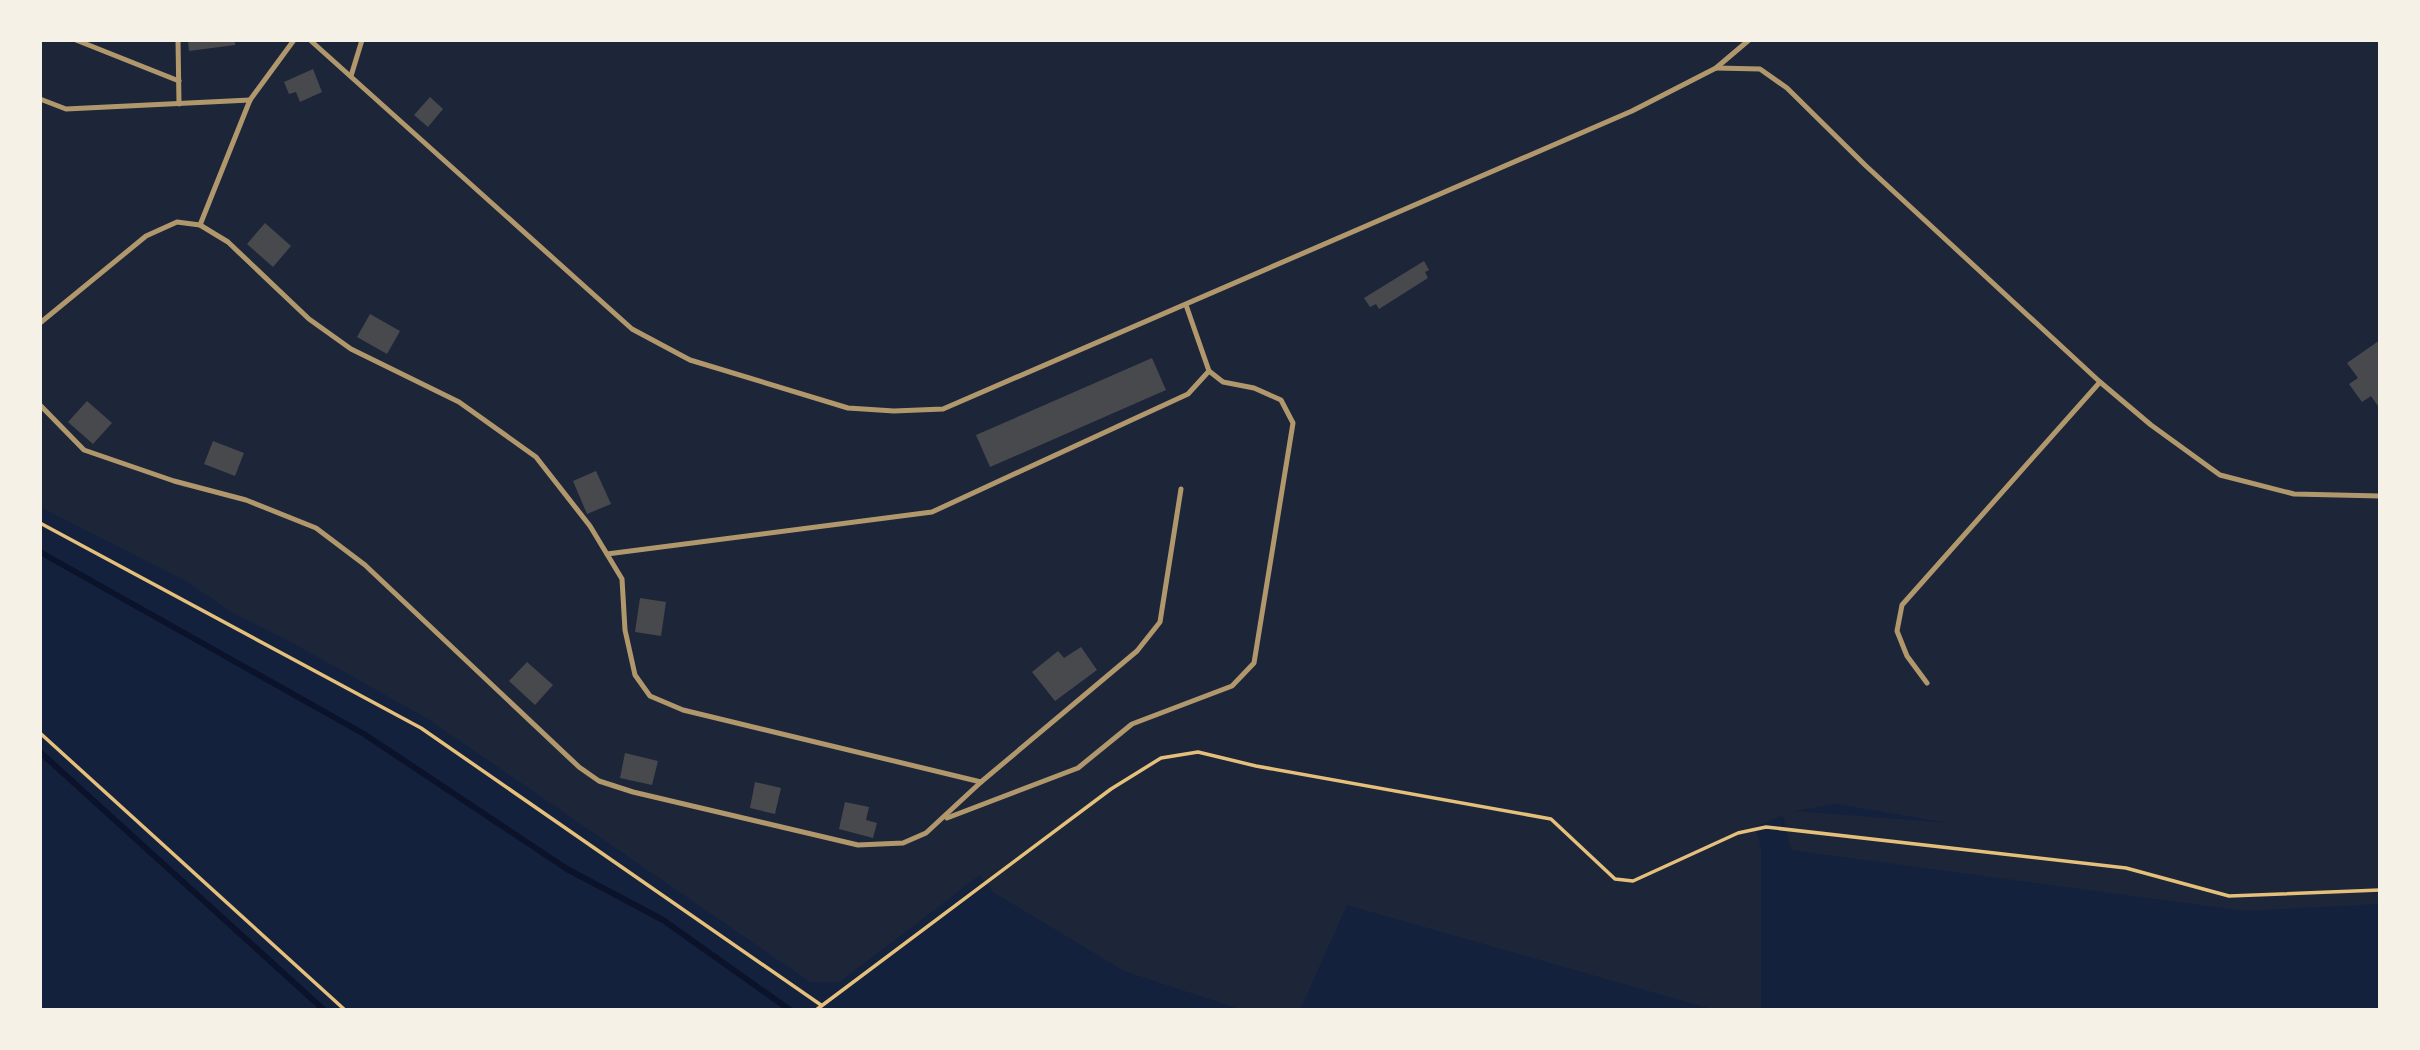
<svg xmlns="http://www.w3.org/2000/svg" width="2420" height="1050" font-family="'Exo 2',sans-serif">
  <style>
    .green { fill: #1d2539; fill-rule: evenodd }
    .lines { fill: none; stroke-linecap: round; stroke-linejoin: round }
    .stream { stroke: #0b132b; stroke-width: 6 }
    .building { fill: #48494c }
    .path { stroke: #e5c07b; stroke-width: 3.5 }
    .service { stroke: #b1986c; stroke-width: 5 }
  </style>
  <rect width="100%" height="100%" fill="#14213d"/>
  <path class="green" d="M40 40H2380V904L2245 911 1791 850 1783 815 1755 827 1761 847V1010H1715L1347 905 1300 1010H1242L1124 971 993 892 980 875 838 983 810 982 428 719 291 642 233 613 186 581 40 507ZM1837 804 1948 823H1949L1794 811Z"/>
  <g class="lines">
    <g class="stream">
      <path d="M40 552 364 734 567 869 663 920 790 1010"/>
      <path d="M40 752 324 1010"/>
    </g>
  </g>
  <g class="building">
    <path d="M188 40H235V45L189 51Z"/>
    <path d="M313 69 322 92 300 102 296 92 289 94 284 82Z"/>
    <path d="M430 97 443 109 428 127 414 115Z"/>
    <path d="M265 223 291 246 273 267 247 244Z"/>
    <path d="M1424 261 1429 270 1425 272 1428 278 1379 309 1376 304 1370 307 1364 298Z"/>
    <path d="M370 314 400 331 387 354 357 337Z"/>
    <path d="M2380 340V409L2371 396 2362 402 2349 384 2358 378 2347 363Z"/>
    <path d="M1152 358 1166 390 990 467 976 435Z"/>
    <path d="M87 401 112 423 93 444 68 422Z"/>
    <path d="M213 441 244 453 235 476 204 464Z"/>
    <path d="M596 471 611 504 587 514 573 481Z"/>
    <path d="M640 598 666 602 661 636 635 632Z"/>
    <path d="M1081 647 1097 670 1055 701 1032 672 1058 651 1064 658Z"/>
    <path d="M527 662 553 685 535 705 509 681Z"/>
    <path d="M625 753 658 761 652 785 620 778Z"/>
    <path d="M755 782 781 788 775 814 750 808Z"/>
    <path d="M845 802 869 807 866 820 877 823 873 838 839 829Z"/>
  </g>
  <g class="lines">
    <g class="path">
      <path d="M40 523 421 728 821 1005"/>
      <path d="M40 733 345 1010"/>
      <path d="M816 1010 1111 789 1161 758 1198 752 1256 766 1551 819 1615 879 1633 881 1738 833 1766 827 2126 868 2229 896 2380 890"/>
    </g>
    <g class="service">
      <path d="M76 40 179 81"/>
      <path d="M178 40 179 104"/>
      <path d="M310 40 632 329 690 360 848 408 894 411 943 409 1632 111 1716 68 1749 40"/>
      <path d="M1716 68 1760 69 1787 88 1865 165 2100 382 2151 425 2220 475 2294 494 2380 496"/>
      <path d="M351 76 362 40"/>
      <path d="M40 99 66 109 250 100"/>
      <path d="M200 225 250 100 294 40"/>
      <path d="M40 323 146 236 177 222 200 225 228 242 309 319 351 349 459 402 536 457 590 526 622 579 625 630 635 675 650 696 683 710 981 782"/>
      <path d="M40 405 84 450 174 481 246 500 316 528 365 565 579 767 599 781 633 792 858 845 903 843 926 833 981 782 1137 651 1160 622 1181 489"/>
      <path d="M607 554 932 512 1188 394 1209 371"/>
      <path d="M1927 683 1907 656 1897 631 1902 605 2100 382"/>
      <path d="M947 818 1078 768 1132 724 1232 686 1254 663 1293 423 1281 400 1254 388 1223 382 1209 371 1186 305"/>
    </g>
  </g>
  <rect width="2420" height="1050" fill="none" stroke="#f6f1e7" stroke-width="84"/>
</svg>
